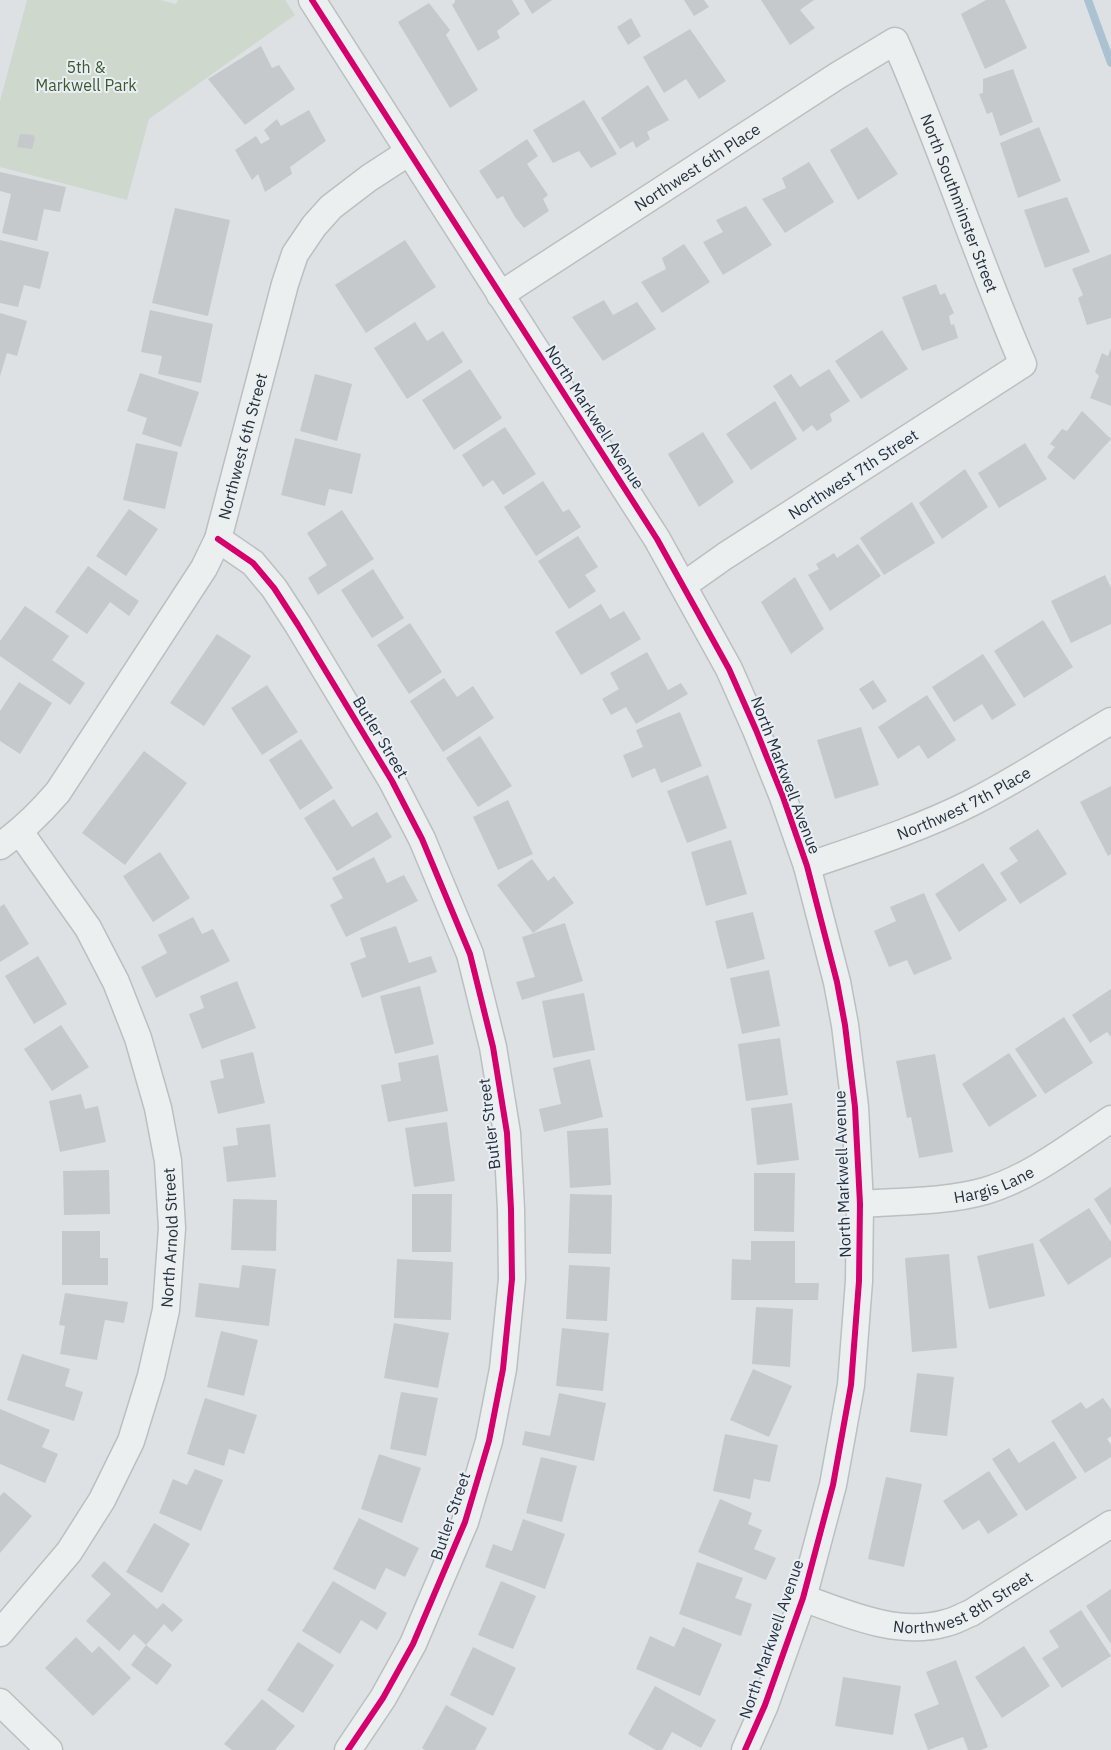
<svg xmlns="http://www.w3.org/2000/svg" width="1111" height="1750" font-family="'IBM Plex Sans',sans-serif">
  <style>
    .green { fill: #cfd8cd }
    .lines { fill: none; stroke-linecap: round; stroke-linejoin: round }
    .stream { stroke: #aac2d1; stroke-width: 8 }
    .building { fill: #c6c9cb }
    .minor-casing { stroke: #bcbfc1; stroke-width: 29 }
    .minor { stroke: #eceff0; stroke-width: 26 }
    .cycleway-casing { stroke: #eaeff4; stroke-width: 9 }
    .cycleway { stroke: #d6006c; stroke-width: 6 }
    .labels { text-anchor: middle; stroke-width: 4; stroke-linejoin: round; paint-order: stroke }
    .park-label { font-size: 16px; fill: #3d5931; stroke: #eaeff4 }
    .street-label { font-size: 16px; fill: #24303d; stroke: #eaeff4 }
  </style>
  <rect width="100%" height="100%" fill="#dee1e3"/>
  <path class="green" d="M27 0H160L176 4 178 0H285L295 15 149 119 127 200 0 167V101Z"/>
  <g class="lines">
    <path class="stream" d="M1088 0 1111 63"/>
  </g>
  <g class="building">
    <path d="M455 0H512L520 14 497 31 500 38 478 51 452 5 455 2Z"/>
    <path d="M524 0H552L532 14Z"/>
    <path d="M684 0H704L709 7 694 16Z"/>
    <path d="M761 0H814L800 10 815 28 790 45Z"/>
    <path d="M986 0H1005L1027 48 985 69 961 14Z"/>
    <path d="M429 3 450 30 446 35 478 90 450 108 398 22Z"/>
    <path d="M631 18 641 36 628 45 617 27Z"/>
    <path d="M690 29 726 81 699 99 686 79 664 93 643 57Z"/>
    <path d="M261 46 272 68 279 65 295 89 245 125 208 79Z"/>
    <path d="M1013 69 1033 122 1000 136 992 112 987 114 979 94 983 93V79Z"/>
    <path d="M648 85 669 120 647 132 650 139 636 148 633 141 620 149 601 118Z"/>
    <path d="M584 100 617 154 591 168 579 151 553 163 533 130Z"/>
    <path d="M309 110 326 141 290 167 292 174 265 192 258 174 252 180 235 150 256 136 261 144 270 139 264 130 277 119 281 126Z"/>
    <path d="M867 127 898 174 858 200 830 150Z"/>
    <path d="M1039 127 1061 181 1018 198 1000 143Z"/>
    <path d="M20 134 33 135 35 138 32 149 17 147Z"/>
    <path d="M527 139 538 156 527 164 548 195 543 199 549 211 524 228 515 217 503 196 497 199 479 171Z"/>
    <path d="M809 162 834 202 785 233 762 199 786 188 782 178Z"/>
    <path d="M0 172 66 187 60 212 44 209 37 241 2 233 11 194 0 191Z"/>
    <path d="M1067 197 1090 252 1045 268 1024 210Z"/>
    <path d="M746 206 772 245 723 275 703 242 723 232 716 220Z"/>
    <path d="M175 208 230 220 208 316 152 303Z"/>
    <path d="M0 240 49 252 40 289 24 285 18 307 0 303Z"/>
    <path d="M405 240 436 287 366 333 335 285Z"/>
    <path d="M684 244 710 282 662 313 641 282 666 269 662 258Z"/>
    <path d="M1111 254V318L1087 325 1078 298 1083 295 1072 269Z"/>
    <path d="M936 284 940 295 945 293 954 313 949 316 951 325 954 324 958 338 922 351 902 297Z"/>
    <path d="M604 300 613 315 637 302 656 329 603 361 572 317Z"/>
    <path d="M150 310 213 324 201 383 158 374 162 356 141 352Z"/>
    <path d="M0 313 27 321 17 356 7 353 0 376Z"/>
    <path d="M415 322 427 341 443 331 463 362 407 399 374 348Z"/>
    <path d="M882 330 908 369 861 399 835 361Z"/>
    <path d="M1111 348V406L1090 398 1099 376 1095 372 1102 353 1108 356Z"/>
    <path d="M470 369 502 418 454 450 422 400Z"/>
    <path d="M829 369 850 401 830 414 832 421 817 431 812 425 803 432 773 386 791 374 800 387Z"/>
    <path d="M140 373 199 392 181 447 142 434 147 418 127 411Z"/>
    <path d="M315 374 352 384 337 441 300 431Z"/>
    <path d="M775 401 797 439 751 470 726 434Z"/>
    <path d="M1082 411 1111 439 1074 480 1047 457 1055 447 1050 444 1062 429 1067 431Z"/>
    <path d="M505 427 536 474 503 495 493 480 483 487 462 455Z"/>
    <path d="M703 432 734 482 699 507 668 454Z"/>
    <path d="M295 438 361 454 352 494 329 489 325 506 281 495Z"/>
    <path d="M136 443 178 452 165 509 123 500Z"/>
    <path d="M1025 443 1047 479 999 508 978 473Z"/>
    <path d="M965 469 988 507 942 539 919 503Z"/>
    <path d="M543 481 563 512 569 509 581 527 536 556 504 507Z"/>
    <path d="M912 502 935 543 884 575 860 538Z"/>
    <path d="M129 509 158 529 126 576 96 556Z"/>
    <path d="M342 510 374 559 318 595 308 578 327 565 307 533Z"/>
    <path d="M578 536 598 567 585 575 596 591 569 609 538 561Z"/>
    <path d="M858 544 881 576 830 611 808 575 819 569 816 564 834 553 837 558Z"/>
    <path d="M88 566 139 601 129 616 110 602 87 634 55 612Z"/>
    <path d="M373 569 404 618 372 638 341 590Z"/>
    <path d="M1105 575 1111 588V624L1071 643 1051 601Z"/>
    <path d="M795 577 824 629 791 654 761 602Z"/>
    <path d="M601 604 610 619 624 611 641 639 581 675 555 632Z"/>
    <path d="M25 606 69 636 52 660 85 683 70 705 0 656V641Z"/>
    <path d="M1043 620 1073 667 1024 698 994 651Z"/>
    <path d="M410 623 442 672 409 694 377 645Z"/>
    <path d="M217 634 251 656 204 726 170 703Z"/>
    <path d="M647 652 668 690 681 683 688 694 636 724 626 707 611 715 602 699 619 689 610 673Z"/>
    <path d="M983 654 1016 705 992 720 982 704 954 722 932 687Z"/>
    <path d="M444 678 457 697 473 686 494 718 443 752 410 701Z"/>
    <path d="M873 680 887 701 873 710 859 689Z"/>
    <path d="M19 682 52 703 20 754 0 741V711Z"/>
    <path d="M267 685 298 732 262 755 231 708Z"/>
    <path d="M927 695 956 740 928 759 919 745 898 759 878 727Z"/>
    <path d="M680 712 702 766 661 783 655 768 632 778 623 755 643 747 636 730Z"/>
    <path d="M861 727 879 785 835 799 817 740Z"/>
    <path d="M480 736 512 786 478 807 446 758Z"/>
    <path d="M301 739 333 788 300 810 269 760Z"/>
    <path d="M144 751 187 783 125 865 82 833Z"/>
    <path d="M708 775 727 828 687 843 667 791Z"/>
    <path d="M1111 786V854L1108 856 1080 802Z"/>
    <path d="M334 799 352 827 377 812 392 837 337 871 304 818Z"/>
    <path d="M508 800 533 854 498 870 473 817Z"/>
    <path d="M1038 829 1067 874 1020 904 1000 873 1018 861 1009 848Z"/>
    <path d="M731 840 747 894 706 906 691 852Z"/>
    <path d="M160 852 190 898 153 922 123 876Z"/>
    <path d="M374 857 387 883 404 875 418 901 346 937 330 905 343 898 332 878Z"/>
    <path d="M532 859 548 881 554 876 574 903 533 933 497 885Z"/>
    <path d="M983 863 1007 900 959 932 935 894Z"/>
    <path d="M924 893 952 959 914 975 907 960 889 967 874 931 896 921 890 907Z"/>
    <path d="M4 904 29 944 0 962V907Z"/>
    <path d="M753 912 765 959 727 969 715 921Z"/>
    <path d="M193 917 202 934 213 929 230 961 156 998 141 967 167 953 158 935Z"/>
    <path d="M565 923 583 981 522 1000 516 982 535 977 522 937Z"/>
    <path d="M396 926 409 963 431 956 437 972 362 998 350 963 366 957 360 938Z"/>
    <path d="M38 956 67 1004 34 1024 5 976Z"/>
    <path d="M769 970 780 1026 742 1034 730 978Z"/>
    <path d="M237 981 256 1028 202 1049 189 1014 204 1008 200 996Z"/>
    <path d="M420 986 434 1044 395 1054 380 996Z"/>
    <path d="M1111 989V1037L1107 1032 1090 1043 1072 1015Z"/>
    <path d="M584 993 595 1050 553 1058 542 1001Z"/>
    <path d="M1064 1017 1093 1063 1045 1094 1015 1049Z"/>
    <path d="M61 1025 89 1067 52 1091 24 1049Z"/>
    <path d="M780 1038 788 1095 746 1101 738 1044Z"/>
    <path d="M253 1052 265 1103 218 1114 210 1081 224 1078 220 1060Z"/>
    <path d="M1009 1053 1037 1096 989 1127 962 1084Z"/>
    <path d="M935 1054 953 1152 919 1158 911 1117 907 1118 896 1061Z"/>
    <path d="M438 1055 448 1111 388 1122 381 1085 401 1081 398 1063Z"/>
    <path d="M590 1059 603 1117 544 1132 539 1109 561 1104 553 1068Z"/>
    <path d="M81 1094 85 1109 98 1106 106 1142 60 1152 49 1101Z"/>
    <path d="M792 1103 799 1160 757 1165 751 1108Z"/>
    <path d="M447 1122 455 1181 414 1187 405 1128Z"/>
    <path d="M270 1124 276 1177 227 1182 223 1147 238 1145 236 1128Z"/>
    <path d="M608 1128 611 1185 570 1188 567 1131Z"/>
    <path d="M109 1170 110 1214 64 1215 63 1171Z"/>
    <path d="M754 1173H795L794 1232 754 1231Z"/>
    <path d="M1111 1187V1226L1094 1199Z"/>
    <path d="M412 1194H452L451 1252H412Z"/>
    <path d="M570 1194 612 1195 611 1254 568 1253Z"/>
    <path d="M233 1199 277 1200 276 1251 231 1250Z"/>
    <path d="M1089 1208 1111 1242V1257L1068 1285 1039 1240Z"/>
    <path d="M62 1231H100V1258H108V1285H62Z"/>
    <path d="M751 1241H795V1283H819L818 1300H731L732 1259 751 1260Z"/>
    <path d="M1033 1243 1045 1296 989 1309 977 1256Z"/>
    <path d="M949 1254 957 1348 912 1352 905 1258Z"/>
    <path d="M397 1259 453 1262 451 1320 394 1318Z"/>
    <path d="M242 1265 276 1269 269 1326 195 1317 199 1283 239 1288Z"/>
    <path d="M569 1265 610 1267 607 1321 566 1319Z"/>
    <path d="M65 1293 128 1302 124 1323 105 1320 97 1360 60 1354 65 1326 59 1325Z"/>
    <path d="M756 1307 793 1309 790 1367 752 1364Z"/>
    <path d="M394 1323 449 1333 438 1388 384 1378Z"/>
    <path d="M562 1328 609 1333 603 1391 556 1386Z"/>
    <path d="M221 1331 258 1340 244 1396 207 1387Z"/>
    <path d="M22 1354 70 1369 65 1386 83 1392 74 1421 7 1400Z"/>
    <path d="M753 1369 792 1386 769 1437 730 1420Z"/>
    <path d="M917 1373 954 1377 947 1436 910 1432Z"/>
    <path d="M401 1392 438 1398 426 1456 390 1449Z"/>
    <path d="M559 1393 606 1403 594 1461 522 1445 525 1431 550 1436Z"/>
    <path d="M205 1398 257 1415 244 1454 229 1449 224 1466 187 1454Z"/>
    <path d="M1103 1398 1111 1409V1436L1107 1439 1111 1445V1457L1085 1473 1051 1421 1081 1402 1086 1409Z"/>
    <path d="M0 1409 50 1430 42 1447 58 1454 45 1483 0 1464Z"/>
    <path d="M725 1434 778 1445 770 1482 754 1479 750 1499 713 1491Z"/>
    <path d="M1054 1441 1077 1478 1026 1511 992 1459 1009 1448 1019 1463Z"/>
    <path d="M379 1454 421 1468 402 1523 361 1509Z"/>
    <path d="M541 1457 577 1466 562 1522 526 1513Z"/>
    <path d="M195 1469 223 1480 201 1531 159 1513 173 1479 187 1485Z"/>
    <path d="M989 1471 1018 1515 988 1534 979 1520 963 1530 943 1501Z"/>
    <path d="M886 1477 922 1484 904 1567 868 1559Z"/>
    <path d="M4 1492 32 1516 0 1553V1496Z"/>
    <path d="M720 1499 752 1513 748 1524 762 1530 754 1549 776 1558 766 1580 698 1552Z"/>
    <path d="M359 1518 419 1548 405 1577 386 1568 375 1590 333 1569Z"/>
    <path d="M523 1519 565 1534 545 1589 485 1567 493 1544 512 1551Z"/>
    <path d="M154 1523 190 1544 162 1593 126 1572Z"/>
    <path d="M104 1561 157 1609 163 1603 183 1620 172 1632 164 1624 146 1645 134 1634 119 1651 86 1621 111 1594 91 1576Z"/>
    <path d="M697 1562 743 1578 735 1598 752 1604 741 1636 679 1614Z"/>
    <path d="M333 1581 387 1613 377 1630 361 1620 340 1654 302 1631Z"/>
    <path d="M501 1581 536 1596 513 1649 478 1635Z"/>
    <path d="M1111 1589V1644L1086 1606Z"/>
    <path d="M1081 1610 1111 1656 1062 1688 1042 1658 1059 1647 1049 1631Z"/>
    <path d="M683 1627 722 1644 700 1696 636 1669 650 1636 674 1647Z"/>
    <path d="M76 1637 92 1653 99 1646 131 1678 93 1716 45 1668Z"/>
    <path d="M298 1642 334 1665 303 1713 267 1690Z"/>
    <path d="M146 1645 172 1665 157 1685 131 1665Z"/>
    <path d="M1024 1646 1050 1686 1002 1718 975 1677Z"/>
    <path d="M473 1647 516 1668 493 1716 450 1695Z"/>
    <path d="M956 1660 988 1747 981 1750H968L963 1737 928 1750 914 1714 939 1704 926 1672Z"/>
    <path d="M843 1677 901 1686 893 1735 835 1726Z"/>
    <path d="M655 1686 716 1720 701 1748 672 1732 662 1750H656L628 1734Z"/>
    <path d="M262 1699 295 1726 275 1750H232L224 1744Z"/>
    <path d="M446 1705 487 1728 475 1750H425L422 1748Z"/>
  </g>
  <g class="lines">
    <defs>
      <g id="minor">
        <path d="M312 0 657 539 729 669 756 730 783 797 807 866 837 982 845 1025 855 1107 860 1204 859 1281 851 1385 833 1485 803 1598 765 1705 745 1750"/>
        <path id="s1" d="M500 295 837 76 895 41C942 147 977 258 1023 364L725 556 684 585"/>
        <path d="M218 539 253 563 274 588 298 625 392 781 422 839 470 954 493 1047 507 1133 511 1209 512 1279 503 1369 489 1441 465 1522 413 1644 383 1698 348 1750"/>
        <path id="s2" d="M0 846C23 830 40 813 58 792L204 568 218 539 285 284 295 254 314 226 331 207 369 178 409 152"/>
        <path id="s3" d="M807 866C863 847 920 829 973 802 1020 778 1065 748 1111 721"/>
        <path id="s4" d="M860 1204C901 1201 946 1202 985 1191 1030 1178 1073 1144 1111 1119"/>
        <path id="s5" d="M803 1598C848 1614 898 1637 946 1623 955 1621 963 1616 971 1613L1111 1524"/>
        <path id="s6" d="M0 1633 69 1552 102 1500 131 1441 151 1376 166 1310 172 1228 168 1161 158 1108 138 1038 116 982 88 928 20 832"/>
        <path d="M0 1702 49 1750"/>
      </g>
    </defs>
    <use href="#minor" class="minor-casing"/>
    <use href="#minor" class="minor"/>
    <defs>
      <g id="cycleway">
        <path d="M312 0 657 539 729 669 756 730 783 797 807 866 837 982 845 1025 855 1107 860 1204 859 1281 851 1385 833 1485 803 1598 765 1705 745 1750"/>
        <path d="M218 539 253 563 274 588 298 625 392 781 422 839 470 954 493 1047 507 1133 511 1209 512 1279 503 1369 489 1441 465 1522 413 1644 383 1698 348 1750"/>
      </g>
    </defs>
    <use href="#cycleway" class="cycleway-casing"/>
    <use href="#cycleway" class="cycleway"/>
  </g>
  <g class="labels">
    <g class="park-label">
      <text x="86" y="73">5th &amp;<tspan x="86" dy="18">Markwell Park</tspan></text>
    </g>
    <g class="street-label">
      <text dy="6" stroke="none"><textPath href="#s1" startOffset="235">Northwest 6th Place</textPath></text>
      <text dy="6" stroke="none"><textPath href="#s1" startOffset="644">North Southminster Street</textPath></text>
      <text transform="translate(595 417) rotate(57)" y="6">North Markwell Avenue</text>
      <text dy="6" stroke="none"><textPath href="#s2" startOffset="475">Northwest 6th Street</textPath></text>
      <text transform="translate(853 474) rotate(-33)" y="6">Northwest 7th Street</text>
      <text transform="translate(381 737) rotate(59)" y="6">Butler Street</text>
      <text transform="translate(786 775) rotate(69)" y="6">North Markwell Avenue</text>
      <text dy="6" stroke="none"><textPath href="#s3" startOffset="169">Northwest 7th Place</textPath></text>
      <text transform="translate(489 1124) rotate(-97)" y="6">Butler Street</text>
      <text transform="translate(842 1174) rotate(-92)" y="6">North Markwell Avenue</text>
      <text dy="6" stroke="none"><textPath href="#s4" startOffset="136">Hargis Lane</textPath></text>
      <text dy="6" stroke="none"><textPath href="#s6" startOffset="442">North Arnold Street</textPath></text>
      <text transform="translate(450 1516) rotate(-71)" y="6">Butler Street</text>
      <text dy="6" stroke="none"><textPath href="#s5" startOffset="170">Northwest 8th Street</textPath></text>
      <text transform="translate(771 1639) rotate(-71)" y="6">North Markwell Avenue</text>
    </g>
  </g>
</svg>
